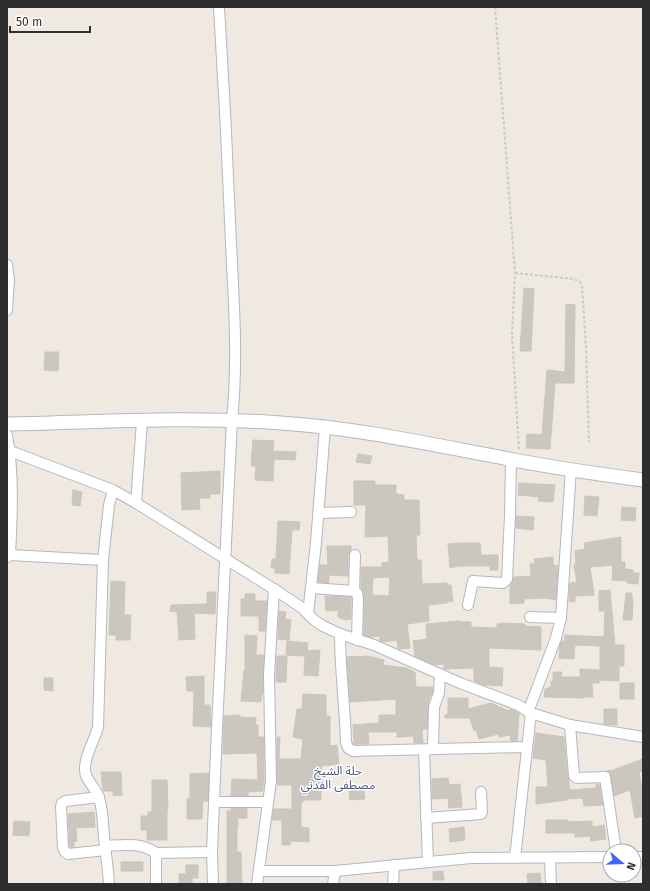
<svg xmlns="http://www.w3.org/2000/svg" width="650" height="891" font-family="'Fira Sans','Noto Sans Arabic',sans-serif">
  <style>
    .building { fill: #cbc7bf; stroke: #cbc5ba; fill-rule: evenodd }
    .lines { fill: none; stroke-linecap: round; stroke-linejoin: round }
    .minor-casing { stroke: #b4b7c1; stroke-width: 12 }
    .tertiary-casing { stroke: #b4b7c1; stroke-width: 15 }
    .path { stroke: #c9c9c9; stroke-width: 2; stroke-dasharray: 3 2; stroke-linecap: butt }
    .minor { stroke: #fff; stroke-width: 10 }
    .tertiary { stroke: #fff; stroke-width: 13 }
    .labels { text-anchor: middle; stroke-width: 3; stroke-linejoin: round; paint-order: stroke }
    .quarter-label { font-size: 12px; fill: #4d5680; stroke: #fff }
  </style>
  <rect width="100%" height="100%" fill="#efe9e1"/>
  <g class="building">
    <path d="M524 288 534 289 531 351H520Z"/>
    <path d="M566 304 575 305 574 383H555L550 449 526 448 527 434 542 435 547 370 565 372Z"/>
    <path d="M45 352H59L58 371 44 370Z"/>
    <path d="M253 440 274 441 273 451 296 452 295 460 274 459 273 481 255 480 256 466H251Z"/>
    <path d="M358 454 372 456 370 464 356 462Z"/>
    <path d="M220 471V494H210V498H199L200 509 182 510 181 473Z"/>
    <path d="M354 481H375V485H396V494L404 495V500H419L420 535H416L417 560H421L422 584 447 583V585H451L453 601 447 602V603L428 605 429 621 407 624 410 648 399 649 398 648 397 640 383 642 379 640 381 636 370 637 364 635V599L363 592 361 588V567H382V563L389 562 388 536 365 537 366 505H354ZM390 577 389 596 372 595 373 578Z"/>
    <path d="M519 483 555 485 553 502 538 501 539 497 518 495Z"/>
    <path d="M73 490 82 492 80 506 72 505Z"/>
    <path d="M585 496 599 497 597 516 584 515Z"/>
    <path d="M622 507 636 508 635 521 621 520Z"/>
    <path d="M516 516 534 517 533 530 516 528Z"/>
    <path d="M278 521 300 522 299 530H292L289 574 275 573V568H271L272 559H276Z"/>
    <path d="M621 537V562H625V569L633 570V573H639L638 584 627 583V581L612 580 613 565 590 567 594 595 575 596V602L569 601 570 583 577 582 574 565H576L575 551 585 549 584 543Z"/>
    <path d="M460 543H480L481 555H498V570H490V566H458L450 568 448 544Z"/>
    <path d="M327 546H351V550L348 555V576L329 575V583L318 582 320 565H328Z"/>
    <path d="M553 557V565L558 566 556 600 546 598 524 599V603L510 604V586L512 583 514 577 531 576 530 564H535L534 559Z"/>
    <path d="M111 581 125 582 124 615H131L130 640H116V635H109Z"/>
    <path d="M610 590 615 645H624V666H619V681L599 680V683H592L593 697H583V698L544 697 545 689 551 687V681L553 682V672H562L561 677H580V669L600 670V646L575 645 574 659 559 658 560 645 562 641 564 642 565 635 604 637 605 611H599V591Z"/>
    <path d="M207 592H216L215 614 194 613 195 639 179 640 177 612 170 611 171 605 207 604Z"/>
    <path d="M626 593H632V599H633L632 620H623Z"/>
    <path d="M245 594H255V601H267L265 631H259V616H241V599H245Z"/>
    <path d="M325 596 351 597V619L345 620 338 617V610L326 611Z"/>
    <path d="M279 611 286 612 285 619 291 620 289 640 278 639Z"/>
    <path d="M460 621 461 622H471V627L497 628V624H500V623L525 624V626L541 627V650L489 648V667L503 668 502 686 486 685V686L474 681V668L444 669V664L434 665 415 656 413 641 427 639 426 624Z"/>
    <path d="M245 635 257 636 256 655H264L263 693H262L261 702 241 701 244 670H245Z"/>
    <path d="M287 641 308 643 307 651 320 650 318 676 304 675 305 656 286 655Z"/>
    <path d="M277 656H287L286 682H276Z"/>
    <path d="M356 656V657L368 656 384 660 383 665 406 668 415 672 416 687H433V692L431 695H430L428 707 427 729H422L423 743H414V736L397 737V732H368L369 744H354L353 725 379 723V715H396V699L350 702 347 657Z"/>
    <path d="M204 676V705H210L211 727 193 726 194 691H187L186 677Z"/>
    <path d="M44 678H53V691L44 690Z"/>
    <rect x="620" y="683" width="14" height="16"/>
    <path d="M303 694 326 695V716H330V746L337 745 339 764 321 766 324 788H321V800H303V802H301V827L309 828V842L290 841V845H282V820H272L274 809H292V785H277V737H280L279 759H301L303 739 293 737 297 709H302Z"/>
    <path d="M448 698H468V709L491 703 509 711 510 709 515 711 519 713 517 741H511L510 735 499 737 498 734 479 739 476 730 474 731 470 718H445V715L448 714Z"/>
    <path d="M604 709H617V725L604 724Z"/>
    <path d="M240 715V717L256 718 255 725H258V737H264V785H263V791L248 792V796H231L232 779 258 780 257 753 223 754 224 716Z"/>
    <path d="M536 733 564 737 566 762 570 790 596 788V784H599L603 805 584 806 583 798 567 799V800L536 804V787H548L546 760 533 758Z"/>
    <path d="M643 759V771L639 772 642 790H643V816L635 818 630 790 614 796 611 776 607 771 610 770V771Z"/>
    <path d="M101 772H121L122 795 113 796V791H103Z"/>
    <path d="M209 773 208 801H203L202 819H187V799L190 798V774Z"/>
    <path d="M448 778 449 785 460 784 462 807 449 808 448 798 432 799V779Z"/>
    <path d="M152 780H167L168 809 167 810V840H147V830H141V816H148V812H152Z"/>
    <path d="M364 790 365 799 350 800 349 791Z"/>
    <path d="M231 808H247V818H238V826H237V852H241L242 884H227V811H231Z"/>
    <path d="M94 812 95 827 76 828 77 841H74V847H70L68 814Z"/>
    <path d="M546 820H568V822L592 821V827L604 825 606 839 591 841 590 836 575 837V833H546Z"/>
    <path d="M14 821 30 822 29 836 13 835Z"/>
    <path d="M464 827 465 840 450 842 449 829Z"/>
    <rect x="121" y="862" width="22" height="9"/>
    <path d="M186 865H198V878H192V884H179V874H186Z"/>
    <path d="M443 871 444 880H433V872Z"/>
    <path d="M540 873 541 884H528L527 874Z"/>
  </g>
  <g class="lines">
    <defs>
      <g id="minor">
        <path d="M7 265 9 279 7 310"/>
        <path d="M142 421 136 503 274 589 302 608 314 620 323 626 340 634 374 645 460 683 518 705 531 713 570 725 643 737"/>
        <path d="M7 435C14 474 12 515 10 555L7 557"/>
        <path d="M10 451 113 490 136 503"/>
        <path d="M319 513 351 512"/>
        <path d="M10 555 103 560"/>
        <path d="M355 555 354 591 357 593 358 599 357 640"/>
        <path d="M311 588 354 591"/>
        <path d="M468 605 473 581 503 583 507 579 510 515 511 460"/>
        <path d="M308 614 316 543 325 427"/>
        <path d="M530 617 561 618"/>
        <path d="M340 634C340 670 345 706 346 742L348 748 353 751 526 747"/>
        <path d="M528 712 556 638 561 618 571 469"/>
        <path d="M570 725 574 776 577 778 605 777 616 851"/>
        <path d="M433 749 434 707 439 693 440 674"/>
        <path d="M424 750 428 862"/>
        <path d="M99 797 66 801 62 803 61 807 63 848 65 852 68 854 106 850"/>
        <path d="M215 802H268"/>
        <path d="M426 818 481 814 482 812 481 792"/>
        <path d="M105 846C123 845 141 842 156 853"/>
        <path d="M634 857H643"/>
        <path d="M515 858 531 713"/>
        <path d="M550 858 551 884"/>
        <path d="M259 871H335L471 858 610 857"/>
        <path d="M109 884C108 869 106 853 104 838 103 825 103 810 99 798 96 787 84 780 85 768 85 754 95 740 98 727L103 560 109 505 113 490"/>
        <path d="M156 884V853L212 852"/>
        <path d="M213 884 212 852 217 728 232 420C238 362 234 303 231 244 228 165 224 86 219 7"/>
        <path d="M257 884 271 781 269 675 274 589"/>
        <path d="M333 884 335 871"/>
        <path d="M393 884 394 865"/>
      </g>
      <path id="tertiary" d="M7 424C98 422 190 416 281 423 358 428 434 445 509 459 554 468 598 474 643 480"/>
    </defs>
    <use href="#minor" class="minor-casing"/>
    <use href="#tertiary" class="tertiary-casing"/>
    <g class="path">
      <path d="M495 7 515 273 512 334 519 450"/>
      <path d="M515 273 574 279 580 282 582 286 586 348 589 442"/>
    </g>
    <use href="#minor" class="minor"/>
    <use href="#tertiary" class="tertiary"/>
  </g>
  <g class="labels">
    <g class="quarter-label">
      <text x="338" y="775">حلة الشيخ<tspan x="338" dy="14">مصطفى الفدني</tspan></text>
    </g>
  </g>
  <rect width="650" height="891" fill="none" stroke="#2e2e2e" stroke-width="16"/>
  <g transform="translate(622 863) rotate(109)"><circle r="19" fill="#ffffff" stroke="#ababab"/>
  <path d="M0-3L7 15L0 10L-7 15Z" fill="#4264fb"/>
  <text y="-6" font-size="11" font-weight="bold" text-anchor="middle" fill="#2e2e2e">N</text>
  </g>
  <path d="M10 26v6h80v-6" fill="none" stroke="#2e2e2e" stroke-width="2"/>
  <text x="16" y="26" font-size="12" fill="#2e2e2e" stroke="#ffffff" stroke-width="3" paint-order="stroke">50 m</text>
</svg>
